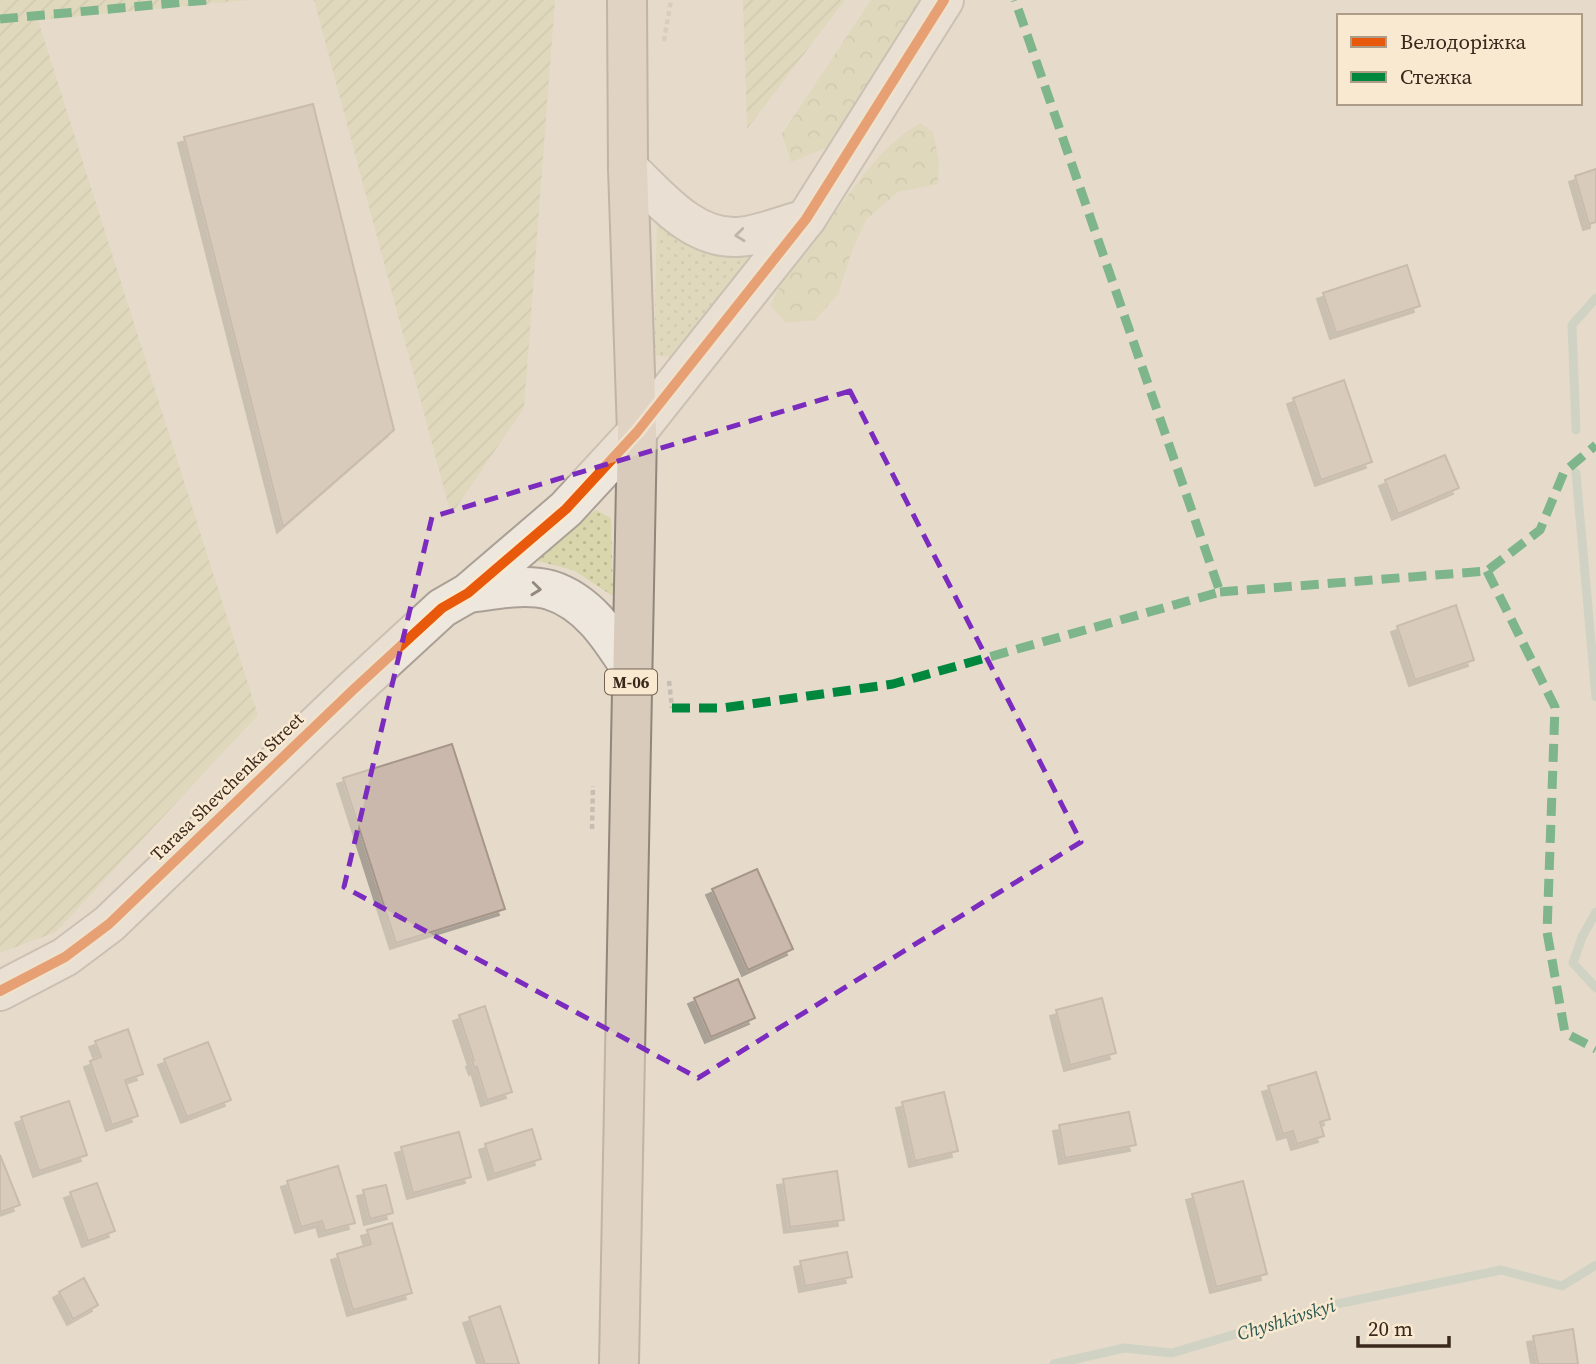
<svg xmlns="http://www.w3.org/2000/svg" width="1596" height="1364" font-family="'Source Serif 4',serif">
  <style>
    .grass { fill: url(#grass-dots) }
    .forest { fill: url(#forest-crowns) }
    .garden { fill: url(#garden-furrows) }
    .lines { fill: none; stroke-linecap: round; stroke-linejoin: round }
    .stream { stroke: #b7cabc; stroke-width: 9 }
    .building { fill: #cab8ac; stroke: #a6968a; stroke-width: 2; filter: url(#shadow) }
    .minor-casing { stroke: #aba095; stroke-width: 42 }
    .highway-casing { stroke: #90867b; stroke-width: 42 }
    .path { stroke: #c6beb4; stroke-width: 4.5; stroke-dasharray: 5 3.5; stroke-linecap: butt }
    .minor { stroke: #ede7de; stroke-width: 38 }
    .highway { stroke: #d9cbbc; stroke-width: 38 }
    .quiet { stroke: #00873e; stroke-width: 9; stroke-dasharray: 18 9; stroke-linecap: butt }
    .cycleway-casing { stroke: #f8e9d0; stroke-width: 15 }
    .cycleway { stroke: #e8590c; stroke-width: 10 }
    .oneway { stroke: #94887d }
    .marked { fill: none; stroke: #7b2cbf; stroke-width: 5; stroke-dasharray: 14 9; stroke-linejoin: round }
    .labels { text-anchor: middle; stroke-width: 5; stroke-linejoin: round; paint-order: stroke }
    .shield { fill: #f8e9d0; stroke: #736252; stroke-width: 2 }
    .shield-label { font-size: 16px; font-weight: bold; fill: #3a281c }
    .street-label { font-size: 18px; fill: #3a281c; stroke: #f8e9d0 }
    .water-label { font-size: 19px; font-style: italic; fill: #2a5b53; stroke: #f8e9d0 }
  </style>
  <defs>
    <pattern id="grass-dots" width="8" height="8" patternUnits="userSpaceOnUse" patternTransform="scale(1.75)"><rect width="8" height="8" fill="#d9d5ac"/><path d="M2 2h.1M6 6h.1" fill="none" stroke="#bbb793" stroke-width="1.8" stroke-linecap="round"/></pattern>
    <pattern id="forest-crowns" width="20" height="18" patternUnits="userSpaceOnUse" patternTransform="scale(1.75)"><rect width="20" height="18" fill="#d9d5ac"/><path d="M2 6a3 3 0 1 1 6 0M12 15a3 3 0 1 1 6 0" fill="none" stroke="#bbb793"/></pattern>
    <pattern id="garden-furrows" width="10" height="10" patternUnits="userSpaceOnUse" patternTransform="scale(1.75)"><rect width="10" height="10" fill="#d9d5ac"/><path d="M-1 1l2-2M0 10L10 0M9 11l2-2" fill="none" stroke="#bbb793"/></pattern>
    <filter id="shadow"><feDropShadow dx="-6" dy="6" stdDeviation="0" flood-color="#0004"/></filter>
  </defs>
  <rect width="100%" height="100%" fill="#e6dbcb"/>
  <g class="grass">
    <path d="M657 216 756 254 674 358 654 355Z"/>
    <path d="M596 510 611 518 613 596 573 570 530 559Z"/>
  </g>
  <g class="forest">
    <path d="M871 0H926L836 144 791 162 782 134Z"/>
    <path d="M921 123 933 132 939 161 938 184 898 192 866 220 853 248 838 294 815 320 786 323 771 306C779 280 797 265 813 244 841 207 879 143 921 123Z"/>
  </g>
  <g class="garden">
    <path d="M0 0H248L38 20 258 715 56 932 0 953Z"/>
    <path d="M314 0H555L524 408 451 515Z"/>
    <path d="M743 0H845L747 129Z"/>
  </g>
  <g class="lines">
    <g class="stream">
      <path d="M1576 430 1572 325 1596 298"/>
      <path d="M1576 473 1596 697"/>
      <path d="M1596 912 1582 937 1573 963 1596 988"/>
      <path d="M1054 1364 1124 1348 1172 1353 1337 1304 1501 1270 1562 1286 1596 1265"/>
    </g>
  </g>
  <g class="building">
    <path d="M313 104 394 430 283 527 184 137Z"/>
    <path d="M1596 169V222L1589 224 1575 176Z"/>
    <path d="M1407 265 1420 306 1336 333 1323 293Z"/>
    <path d="M1344 380 1372 462 1321 480 1293 398Z"/>
    <path d="M1445 455 1459 488 1398 514 1385 480Z"/>
    <path d="M1456 605 1474 660 1415 680 1397 626Z"/>
    <path d="M452 744 505 909 396 943 343 778Z"/>
    <path d="M757 869 793 949 748 970 712 889Z"/>
    <path d="M738 979 755 1018 711 1037 694 998Z"/>
    <path d="M1102 998 1116 1053 1070 1065 1056 1010Z"/>
    <path d="M485 1006 512 1092 487 1100 477 1067 475 1069 472 1061 474 1060 459 1015Z"/>
    <path d="M128 1029 143 1074 125 1080 138 1116 112 1125 90 1061 101 1057 95 1041Z"/>
    <path d="M208 1042 231 1100 187 1117 164 1059Z"/>
    <path d="M1316 1072 1330 1119 1320 1122 1324 1136 1297 1144 1293 1131 1283 1134 1268 1086Z"/>
    <path d="M944 1092 958 1151 915 1161 902 1102Z"/>
    <path d="M69 1101 87 1155 39 1171 21 1117Z"/>
    <path d="M1129 1112 1136 1145 1065 1158 1059 1125Z"/>
    <path d="M532 1129 541 1159 494 1174 485 1144Z"/>
    <path d="M459 1132 471 1177 413 1193 401 1147Z"/>
    <path d="M0 1155 20 1205 0 1212Z"/>
    <path d="M338 1166 355 1223 325 1231 322 1221 301 1227 287 1181Z"/>
    <path d="M837 1171 844 1220 790 1227 783 1179Z"/>
    <path d="M1243 1181 1267 1274 1216 1287 1192 1194Z"/>
    <path d="M97 1183 115 1231 88 1241 70 1192Z"/>
    <path d="M386 1185 393 1213 370 1219 363 1190Z"/>
    <path d="M392 1223 412 1293 353 1310 337 1254 371 1244 367 1230Z"/>
    <path d="M847 1252 852 1277 805 1286 800 1261Z"/>
    <path d="M84 1278 98 1305 73 1319 59 1292Z"/>
    <path d="M500 1306 519 1364H485L469 1317Z"/>
    <path d="M1573 1329 1578 1364H1538L1533 1336Z"/>
  </g>
  <g class="lines">
    <defs>
      <g id="minor">
        <path d="M628 168C658 196 691 239 737 237 755 237 787 224 806 219"/>
        <path d="M468 593C494 590 525 583 550 590 589 602 611 638 631 669"/>
        <path d="M0 991 65 957 109 924 354 689 442 608 468 593 566 509 637 432 806 219 944 0"/>
      </g>
      <path id="highway" d="M619 1364 637 432 628 168 627 0"/>
    </defs>
    <use href="#minor" class="minor-casing"/>
    <use href="#highway" class="highway-casing"/>
    <g class="path">
      <path d="M664 41 671 0"/>
      <path d="M669 681 672 708"/>
      <path d="M592 829 593 786"/>
    </g>
    <use href="#minor" class="minor"/>
    <use href="#highway" class="highway"/>
    <g class="quiet">
      <path d="M0 19 208 0"/>
      <path d="M1487 571 1555 707 1547 932 1565 1033 1596 1049"/>
      <path d="M1220 592 1487 571 1540 530 1564 472 1596 445"/>
      <path d="M672 708H723L893 684 1220 592 1015 0"/>
    </g>
    <defs>
      <path id="cycleway" d="M0 991 65 957 109 924 354 689 442 608 468 593 566 509 637 432 806 219 944 0"/>
    </defs>
    <use href="#cycleway" class="cycleway-casing"/>
    <use href="#cycleway" class="cycleway"/>
  </g>
  <defs><path id="oneway-chevron" d="M-2-3.5L2.5 0L-2 3.5" fill="none" stroke-width="1.6" stroke-linecap="round" stroke-linejoin="round" transform="scale(1.75)"/></defs>
  <g class="oneway">
    <use href="#oneway-chevron" transform="translate(740 235) rotate(174)"/>
    <use href="#oneway-chevron" transform="translate(536 589) rotate(6)"/>
  </g>
  <path d="M0 0H1596V1364H0ZM850 391 1081 842 698 1078 344 887 432 517Z" fill="#e6dbcb" fill-opacity=".55" fill-rule="evenodd"/>
  <path class="marked" d="M850 391 1081 842 698 1078 344 887 432 517Z"/>
  <g class="labels">
    <rect class="shield" x="605" y="669.5" width="52" height="25" rx="5"/>
    <g class="shield-label">
      <text x="631" y="688">М-06</text>
    </g>
    <g class="street-label">
      <text transform="translate(227 787) rotate(-44)" y="6">Tarasa Shevchenka Street</text>
    </g>
    <g class="water-label">
      <text transform="translate(1286 1319) rotate(-17)" y="7">Chyshkivskyi</text>
    </g>
  </g>
  <rect x="1337" y="14" width="245" height="91" fill="#f8e9d0" stroke="#ac9c88" stroke-width="2"/>
  <rect x="1351" y="37" width="35" height="10" fill="#e8590c" stroke="#ac9c88" stroke-width="2"/>
  <text x="1400" y="49" font-size="21" fill="#3a281c">Велодоріжка</text>
  <rect x="1351" y="72" width="35" height="10" fill="#00873e" stroke="#ac9c88" stroke-width="2"/>
  <text x="1400" y="84" font-size="21" fill="#3a281c">Стежка</text>
  <path d="M1358 1336v10h91v-10" fill="none" stroke="#3a281c" stroke-width="3.5"/>
  <text x="1368" y="1336" font-size="21" fill="#3a281c" stroke="#f8e9d0" stroke-width="5" paint-order="stroke">20 m</text>
</svg>
